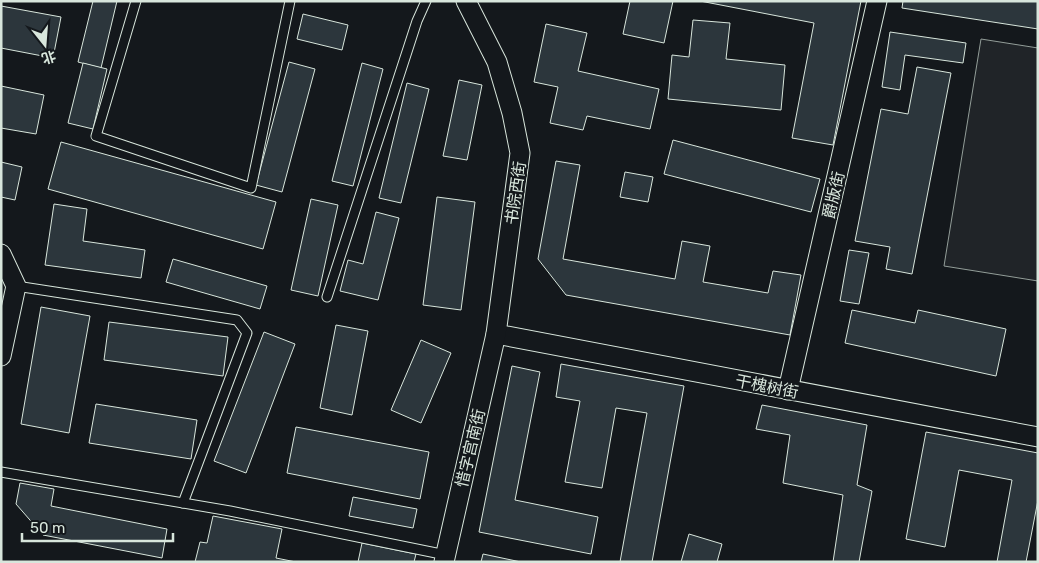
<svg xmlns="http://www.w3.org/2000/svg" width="1039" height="563" font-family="Rubik,'Noto Sans SC',sans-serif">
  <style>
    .park { fill: #202428; stroke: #939e99 }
    .building { fill: #2c363c; stroke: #d8e6dc }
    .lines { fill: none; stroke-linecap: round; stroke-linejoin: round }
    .lane-casing { stroke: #d8e6dc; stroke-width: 11 }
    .street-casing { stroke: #d8e6dc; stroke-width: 21 }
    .lane { stroke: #14181c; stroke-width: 9 }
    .street { stroke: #14181c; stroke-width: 19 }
    .labels { text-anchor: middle; stroke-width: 4; stroke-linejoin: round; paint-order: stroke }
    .street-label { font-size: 16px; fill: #d8e6dc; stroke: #14181c }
  </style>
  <rect width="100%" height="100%" fill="#14181c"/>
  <path class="park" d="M981 39 1038 48V281L944 266Z"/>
  <g class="building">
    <path d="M93 1H117L101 68 78 62Z"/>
    <path d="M630 1H673L664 43 623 34Z"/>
    <path d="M700 1H861L833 145 792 138 814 23Z"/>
    <path d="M903 1H1038V29L902 8Z"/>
    <path d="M1 6 61 17 53 58 1 48Z"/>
    <path d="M303 14 348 25 342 50 297 39Z"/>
    <path d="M693 20 730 23 726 59 785 65 781 110 668 99 672 55 689 57Z"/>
    <path d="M546 24 587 33 578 71 659 89 650 129 587 116 583 130 550 123 558 87 534 82Z"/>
    <path d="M890 32 966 43 963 63 905 55 900 90 882 87Z"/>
    <path d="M289 62 315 69 282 192 256 185Z"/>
    <path d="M83 63 107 69 93 129 68 123Z"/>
    <path d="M362 63 383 69 353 186 332 181Z"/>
    <path d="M917 67 951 73 912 274 886 269 890 247 855 241 881 109 908 114Z"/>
    <path d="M459 80 482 85 467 160 443 156Z"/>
    <path d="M407 83 429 89 401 203 379 198Z"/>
    <path d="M1 86 44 95 36 134 1 128Z"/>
    <path d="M673 140 820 179 811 212 664 174Z"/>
    <path d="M61 142 276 202 263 249 48 189Z"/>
    <path d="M556 161 580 165 563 259 675 279 682 241 710 246 703 282 768 293 773 271 801 275 790 335 566 295 538 259Z"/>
    <path d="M1 162 22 167 15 200 1 197Z"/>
    <path d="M625 172 653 177 648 202 620 197Z"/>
    <path d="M437 197 475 202 461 310 423 305Z"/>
    <path d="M311 199 338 205 318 296 291 290Z"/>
    <path d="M54 204 87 209 83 241 145 250 141 278 45 265Z"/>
    <path d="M376 212 399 218 378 300 340 291 348 260 363 264Z"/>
    <path d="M849 250 869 253 859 304 840 301Z"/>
    <path d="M173 259 267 286 260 309 166 282Z"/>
    <path d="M41 307 90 316 69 433 21 424Z"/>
    <path d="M852 310 915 323 918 310 1006 329 996 376 845 343Z"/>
    <path d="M109 322 228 337 223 376 104 360Z"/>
    <path d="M336 325 368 331 352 415 320 408Z"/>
    <path d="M264 332 295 344 246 473 214 461Z"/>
    <path d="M421 340 451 353 421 423 391 410Z"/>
    <path d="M561 364 684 386 652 562H620L647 413 616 408 602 488 565 482 580 401 556 397Z"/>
    <path d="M512 366 540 372 515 500 598 517 591 554 479 532Z"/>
    <path d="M96 404 197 420 191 459 89 443Z"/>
    <path d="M762 405 867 425 857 485 872 491 859 562H833L843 495 783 483 790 435 756 429Z"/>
    <path d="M296 427 429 452 420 499 287 473Z"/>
    <path d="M926 432 1038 453V500L1026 562H997L1012 480 959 470 945 547 906 539Z"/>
    <path d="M20 483 54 489 51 506 167 529 162 558 43 535 16 504Z"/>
    <path d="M353 497 417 509 413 528 349 516Z"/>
    <path d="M213 516 282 529 276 558 296 562H195L200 542 207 543Z"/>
    <path d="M689 534 722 544 717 562H681Z"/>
    <path d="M362 543 416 554 414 562H358Z"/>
    <path d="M483 554 521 562H481Z"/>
  </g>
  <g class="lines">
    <defs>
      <g id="lane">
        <path d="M136 1 96 136 251 188 290 1"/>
        <path d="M16 286 237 320 247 333 183 503"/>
        <path d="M327 297 417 21 426 1"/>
        <path d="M1 472 230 511 446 555"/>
      </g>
      <g id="street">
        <path d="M1 254 16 286 1 356"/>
        <path d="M496 334 1038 437"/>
        <path d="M788 390 877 1"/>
        <path d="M444 562 496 334 520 153 512 113 497 62 466 1"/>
      </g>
    </defs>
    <use href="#lane" class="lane-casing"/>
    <use href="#street" class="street-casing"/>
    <use href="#lane" class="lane"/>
    <use href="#street" class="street"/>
  </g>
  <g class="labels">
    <g class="street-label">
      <text transform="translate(515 193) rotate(-82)" y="6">书院西街</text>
      <text transform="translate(833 195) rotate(-77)" y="6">爵版街</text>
      <text transform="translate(767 386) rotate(11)" y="6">干槐树街</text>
      <text transform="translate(470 448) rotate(-77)" y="6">惜字宫南街</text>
    </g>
  </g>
  <rect width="1039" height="563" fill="none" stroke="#d8e6dc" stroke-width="5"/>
  <g transform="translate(45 45) rotate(163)" stroke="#14181c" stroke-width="4" paint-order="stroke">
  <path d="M0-4L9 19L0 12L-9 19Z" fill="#d8e6dc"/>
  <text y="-8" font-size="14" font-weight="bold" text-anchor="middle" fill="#d8e6dc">北</text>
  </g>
  <path d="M22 533v8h151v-8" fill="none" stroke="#d8e6dc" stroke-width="2.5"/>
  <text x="30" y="533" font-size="15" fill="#d8e6dc" stroke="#14181c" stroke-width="4" paint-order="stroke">50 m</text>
</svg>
